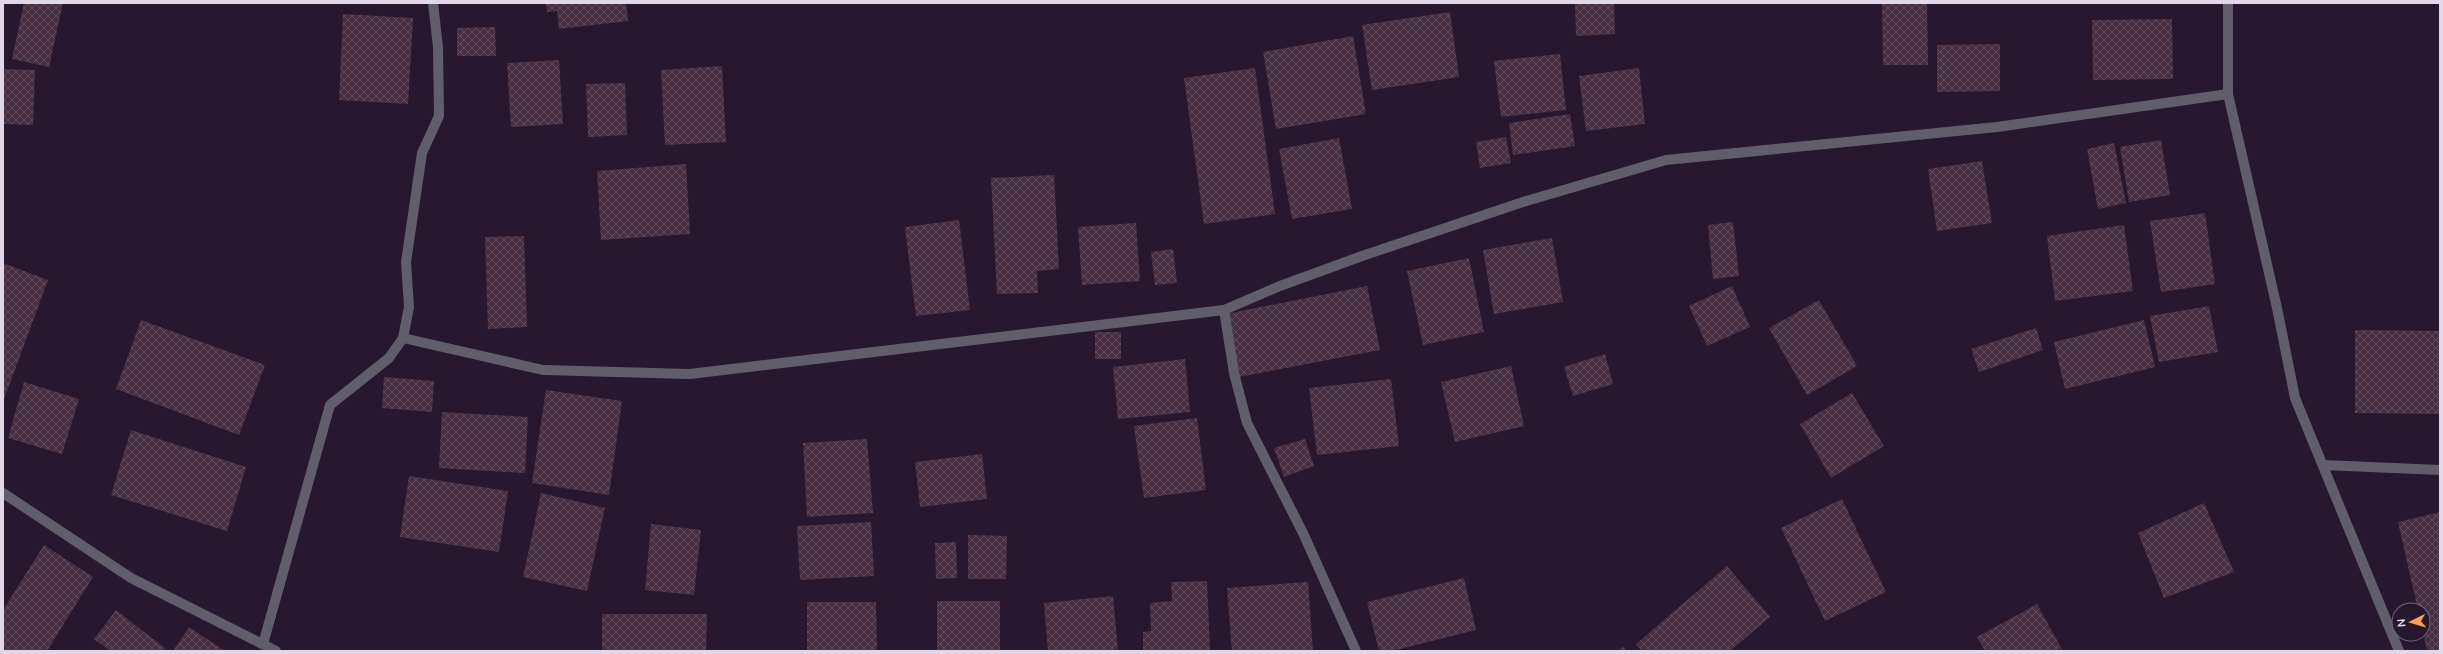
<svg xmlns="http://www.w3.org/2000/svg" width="2443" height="654" font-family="Mulish,sans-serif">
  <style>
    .building { fill: url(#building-cross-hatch) }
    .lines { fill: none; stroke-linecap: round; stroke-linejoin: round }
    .street { stroke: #615e6c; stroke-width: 10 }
  </style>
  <defs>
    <pattern id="building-cross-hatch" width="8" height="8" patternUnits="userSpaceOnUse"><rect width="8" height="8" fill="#472e41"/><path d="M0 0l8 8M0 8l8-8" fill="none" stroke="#614c5c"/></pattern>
  </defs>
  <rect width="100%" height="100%" fill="#27182f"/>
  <g class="building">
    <path d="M24 3H63L49 67 12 59Z"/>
    <path d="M546 3H626L628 21 559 29 557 11 547 12Z"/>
    <path d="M1575 3H1614L1615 34 1576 36Z"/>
    <path d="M1882 3H1927L1928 65H1883Z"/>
    <path d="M1450 12 1459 77 1372 90 1362 25Z"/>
    <path d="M343 14 413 18 408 104 339 100Z"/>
    <path d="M2172 19 2173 79 2093 80 2092 20Z"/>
    <path d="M495 27 496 56H457V28Z"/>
    <path d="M1353 36 1366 114 1276 129 1263 52Z"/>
    <path d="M2000 44V91L1937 92V45Z"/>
    <path d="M1560 54 1566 110 1501 117 1494 61Z"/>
    <path d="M559 60 563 124 511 127 507 63Z"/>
    <path d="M722 66 726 142 665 145 661 70Z"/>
    <path d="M1255 68 1275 214 1204 224 1184 78Z"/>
    <path d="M1639 68 1645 124 1586 131 1579 76Z"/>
    <path d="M3 69 35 70 33 125 3 124Z"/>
    <path d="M625 83 627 135 588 137 586 84Z"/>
    <path d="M1570 114 1575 146 1513 155 1509 123Z"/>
    <path d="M1506 137 1511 163 1480 168 1476 142Z"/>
    <path d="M1339 138 1352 209 1292 219 1279 149Z"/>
    <path d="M2161 140 2170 195 2129 202 2120 147Z"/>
    <path d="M2114 143 2126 203 2098 209 2087 149Z"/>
    <path d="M1982 161 1992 223 1937 231 1928 169Z"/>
    <path d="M686 164 690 234 601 240 597 171Z"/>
    <path d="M1054 175 1059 269 1037 271 1038 293 997 294 991 178Z"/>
    <path d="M2205 213 2215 284 2161 292 2150 221Z"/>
    <path d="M959 220 970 310 916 316 905 227Z"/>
    <path d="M1733 222 1739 276 1713 279 1708 225Z"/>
    <path d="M1136 223 1140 281 1082 285 1078 227Z"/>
    <path d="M2124 225 2133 291 2055 301 2047 236Z"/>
    <path d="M524 236 527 327 488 329 485 237Z"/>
    <path d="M1552 238 1563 302 1494 314 1483 250Z"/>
    <path d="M1173 249 1177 283 1155 285 1151 252Z"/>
    <path d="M1469 258 1484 332 1423 345 1407 271Z"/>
    <path d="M3 263 48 280 3 402Z"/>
    <path d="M1367 286 1380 350 1239 377 1226 314Z"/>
    <path d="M1732 286 1750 327 1707 346 1689 306Z"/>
    <path d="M1819 300 1857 366 1807 395 1769 328Z"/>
    <path d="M2209 306 2218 352 2159 362 2150 316Z"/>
    <path d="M141 320 265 365 239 435 116 389Z"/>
    <path d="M2144 320 2155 367 2065 389 2054 342Z"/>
    <path d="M2036 328 2043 350 1979 372 1971 349Z"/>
    <path d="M2355 330 2440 331V414L2355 413Z"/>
    <rect x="1095" y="332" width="26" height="27"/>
    <path d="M1605 354 1613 384 1573 396 1564 367Z"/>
    <path d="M1185 359 1190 412 1118 419 1113 367Z"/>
    <path d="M1511 366 1524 426 1455 442 1441 382Z"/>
    <path d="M384 377 434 381 432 412 382 408Z"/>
    <path d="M1391 379 1399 446 1317 455 1309 388Z"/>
    <path d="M24 382 79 399 62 454 8 438Z"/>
    <path d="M546 390 622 401 609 495 532 483Z"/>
    <path d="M1852 393 1884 446 1831 478 1800 424Z"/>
    <path d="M442 412 528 417 525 473 439 468Z"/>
    <path d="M1197 418 1206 490 1144 498 1134 426Z"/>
    <path d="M131 430 246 467 227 531 111 495Z"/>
    <path d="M867 439 873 513 807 517 803 443Z"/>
    <path d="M1305 439 1314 466 1284 477 1274 448Z"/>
    <path d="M982 454 987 499 920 507 915 462Z"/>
    <path d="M409 476 508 491 499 552 400 537Z"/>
    <path d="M541 493 605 508 587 591 523 577Z"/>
    <path d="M1842 499 1886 592 1825 621 1781 528Z"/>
    <path d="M2204 503 2234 572 2164 598 2138 533Z"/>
    <path d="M2440 512V651H2427L2423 632V610H2418L2398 522Z"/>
    <path d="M871 522 874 576 800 580 797 526Z"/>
    <path d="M651 524 701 530 694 595 645 590Z"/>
    <path d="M968 535 1007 536 1006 579H968Z"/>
    <path d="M956 542 957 578 936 579 935 543Z"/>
    <path d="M44 545 93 577 47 651H3V610Z"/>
    <path d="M1727 566 1770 617 1730 651H1642L1636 644Z"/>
    <path d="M1464 578 1476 630 1392 651H1379L1367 602Z"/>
    <path d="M1207 581 1210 651H1143V632L1151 631 1150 603 1172 601 1171 582Z"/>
    <path d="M1308 582 1313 651H1232L1227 588Z"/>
    <path d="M1113 596 1118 651H1048L1044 603Z"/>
    <rect x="937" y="601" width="63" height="50"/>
    <path d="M807 602H876L877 651H807Z"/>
    <path d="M2037 604 2063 651H1985L1977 637Z"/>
    <path d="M116 610 166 649 165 651H110L94 639Z"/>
    <path d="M602 614H707L706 651H602Z"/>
    <path d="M189 627 225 651H173Z"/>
    <path d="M1624 647 1626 651H1616Z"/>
  </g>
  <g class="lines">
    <g class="street">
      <path d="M2228 3V94L2277 308 2295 398 2399 651"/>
      <path d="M403 338 543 370 690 374 1224 310"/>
      <path d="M2323 465 2440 470"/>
      <path d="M3 493 131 578 276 651"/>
      <path d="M263 644 330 405 389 358 403 338 409 307 406 262 422 153 439 116 438 47 433 3"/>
      <path d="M1356 651 1303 533 1247 423 1234 373 1224 310 1280 286 1362 256 1523 202 1666 160 1997 127 2228 94"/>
    </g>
  </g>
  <rect width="2443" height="654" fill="none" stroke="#e1d7e7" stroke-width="8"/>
  <g transform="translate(2411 622) rotate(265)"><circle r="19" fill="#27182f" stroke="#716479"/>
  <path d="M0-3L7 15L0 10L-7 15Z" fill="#f9a04c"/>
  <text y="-6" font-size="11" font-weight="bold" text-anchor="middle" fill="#e1d7e7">N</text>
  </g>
</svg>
